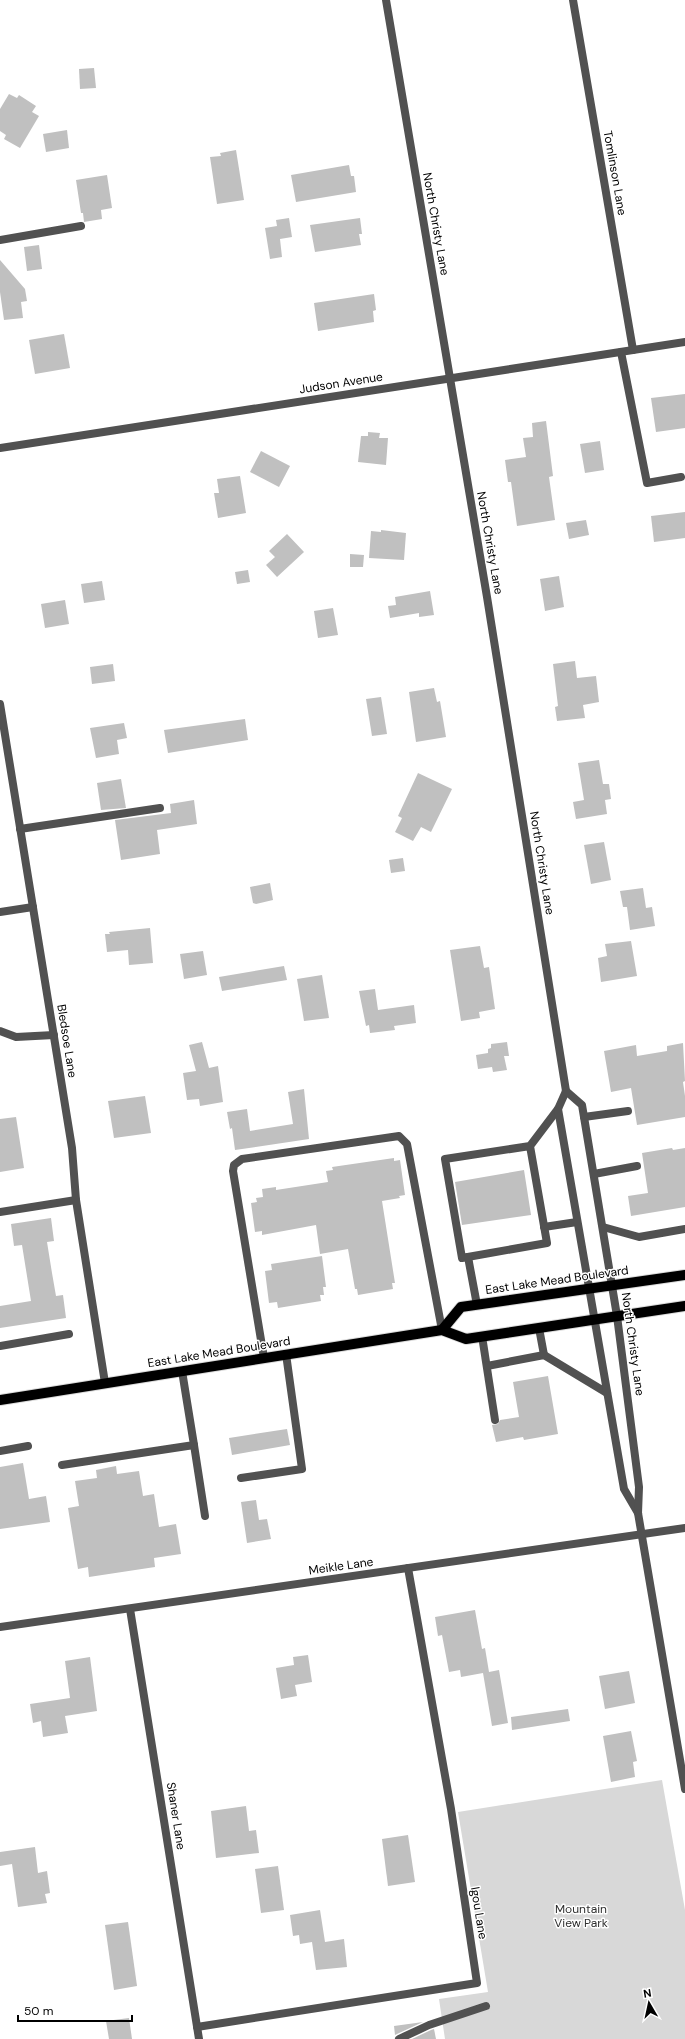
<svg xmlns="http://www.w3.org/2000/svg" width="685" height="2039" font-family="'DM Sans',sans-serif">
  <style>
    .green { fill: #d8d8d8 }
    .building { fill: #c0c0c0 }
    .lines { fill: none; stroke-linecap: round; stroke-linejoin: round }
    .primary-casing { stroke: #dbdbdb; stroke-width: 12 }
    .service { stroke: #515151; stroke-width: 8 }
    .minor { stroke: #515151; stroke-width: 8 }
    .tertiary { stroke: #515151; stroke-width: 8 }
    .primary { stroke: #000; stroke-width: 10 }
    .labels { text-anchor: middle; stroke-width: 3; stroke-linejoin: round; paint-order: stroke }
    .street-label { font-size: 12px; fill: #000; stroke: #fff }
    .park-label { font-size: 12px; fill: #2f2f2f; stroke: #fff }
  </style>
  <rect width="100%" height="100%" fill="#fff"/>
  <path class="green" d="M662 1780 685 1910V2039H445L439 1999 488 1992 458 1812Z"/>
  <g class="building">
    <path d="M94 68 96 88 80 89 79 69Z"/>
    <path d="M9 94 17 98 19 95 36 106 32 112 39 116 20 148 4 139 6 135 0 131V109Z"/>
    <path d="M67 130 69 148 46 152 43 134Z"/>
    <path d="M236 150 244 200 217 204 210 157 221 156 220 153Z"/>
    <path d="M349 165 351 176H354L356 192 296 202 291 175Z"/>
    <path d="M107 175 112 208 101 210 102 219 84 222 83 213H81L76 180Z"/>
    <path d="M289 218 292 237 280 239 282 257 270 259 265 228 277 226 276 220Z"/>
    <path d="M360 218 362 234H359L361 245 315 252 310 225Z"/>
    <path d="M39 245 42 269 27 271 24 247Z"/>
    <path d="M0 260 25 289 27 301 21 302 23 318 4 320 0 292Z"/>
    <path d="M374 294 376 310 373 311 374 322 318 331 314 303Z"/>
    <path d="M64 334 70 368 35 374 29 340Z"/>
    <path d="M685 394V428L656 432 651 398Z"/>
    <path d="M546 421 553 476 549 477 555 520 517 526 511 482H508L505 460 526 457 523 438 533 437 532 423Z"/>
    <path d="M368 432 380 433 379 438H388L386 465 358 462 361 436H368Z"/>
    <path d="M600 441 604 470 585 473 580 444Z"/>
    <path d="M261 451 290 466 279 487 250 472Z"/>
    <path d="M240 476 246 513 218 518 214 493H219L217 479Z"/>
    <path d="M685 512V538L654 542 651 516Z"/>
    <path d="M586 520 589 535 569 539 566 523Z"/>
    <path d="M381 530 406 533 404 560 369 558 371 531 381 532Z"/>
    <path d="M287 534 304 552 277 577 266 565 275 557 269 551Z"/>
    <path d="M350 554 364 555 363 567H350Z"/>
    <path d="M248 570 250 582 237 584 235 572Z"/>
    <path d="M559 576 564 607 545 611 540 579Z"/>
    <path d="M102 581 105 600 84 603 81 584Z"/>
    <path d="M430 591 434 615 419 617V613L390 618 388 606 396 605 395 597Z"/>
    <path d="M65 600 69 624 45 628 41 604Z"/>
    <path d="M333 608 338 635 318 638 314 611Z"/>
    <path d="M575 661 577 678 596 676 599 702 583 705 585 718 557 721 555 707 558 706 553 664Z"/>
    <path d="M113 664 115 681 92 684 90 667Z"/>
    <path d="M434 688 437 702 440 701 446 737 416 742 409 692Z"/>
    <path d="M381 697 387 734 372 736 366 699Z"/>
    <path d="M245 719 248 740 168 753 164 730Z"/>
    <path d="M124 723 127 738 117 740 119 754 96 758 90 728Z"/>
    <path d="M599 760 603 784H609L611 799 605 800 607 814 576 819 573 802 584 800 578 763Z"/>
    <path d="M418 773 452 789 431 832 421 827 413 841 395 832 402 818 398 816Z"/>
    <path d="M121 779 126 808 101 810 97 783Z"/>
    <path d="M194 800 197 824 157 830 160 854 121 860 115 820 171 813 170 804Z"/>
    <path d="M604 842 611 880 591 884 584 845Z"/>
    <path d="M403 858 405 871 391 873 389 860Z"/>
    <path d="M270 883 273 900 256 904 253 903 250 887Z"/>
    <path d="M643 888 646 908 652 907 655 926 630 930 627 907H623L620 891Z"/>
    <path d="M150 928 153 963 129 965 128 950 107 952 105 934H110L109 932Z"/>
    <path d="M631 941 637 976 601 982 598 958 607 956 605 944Z"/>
    <path d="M480 946 484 968 489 967 495 1009 479 1012 480 1018 461 1021 450 950Z"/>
    <path d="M203 951 207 975 184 979 180 954Z"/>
    <path d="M284 966 287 980 222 991 219 977Z"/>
    <path d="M322 975 329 1018 304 1021 297 979Z"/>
    <path d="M375 989 378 1010 414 1005 416 1023 394 1026 395 1030 370 1033 369 1025 366 1026 359 991Z"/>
    <path d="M202 1042 209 1068 218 1066 223 1102 200 1106 199 1099 187 1100 183 1073 196 1071 189 1045Z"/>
    <path d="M507 1042 509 1056H504L507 1070 493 1072 492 1067 478 1069 476 1055 488 1053V1049L491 1048V1044Z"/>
    <path d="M683 1043 685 1081 683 1082 685 1096V1117L637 1125 631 1088 611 1092 604 1051 636 1045 637 1056 667 1051V1046Z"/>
    <path d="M304 1089 309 1139 235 1150 232 1128 230 1129 227 1112 247 1109 250 1131 293 1124 288 1092Z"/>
    <path d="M145 1096 151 1133 114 1138 108 1101Z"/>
    <path d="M16 1117 24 1168 0 1172V1119Z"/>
    <path d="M672 1148 673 1150 685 1148V1207L631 1216 628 1196 648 1193 642 1153Z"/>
    <path d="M394 1158V1161L400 1160 405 1195 399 1196 400 1198 382 1201 395 1283H392L393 1289 358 1295 357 1289H355L348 1249 320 1254 316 1225 262 1235V1231L255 1232 251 1203 257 1202 256 1198 263 1197 262 1189 276 1187V1190L328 1182 326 1171 333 1170 332 1167Z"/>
    <path d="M524 1170 531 1215 462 1225 455 1182Z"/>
    <path d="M51 1218 54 1241 47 1242 52 1273 56 1296 63 1295 66 1318 0 1328V1306L31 1301 22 1245 14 1246 11 1224Z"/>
    <path d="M322 1256 326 1287H323L324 1295H320L321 1301 278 1308 277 1302 269 1303 265 1271 272 1270 271 1264Z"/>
    <path d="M548 1376 558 1434 524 1440 523 1437 496 1442 492 1425 498 1424 500 1420 519 1417 513 1382Z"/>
    <path d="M287 1429 290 1445 232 1455 229 1438Z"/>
    <path d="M23 1463 29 1499 46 1496 50 1522 0 1529V1467Z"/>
    <path d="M116 1466 117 1474 139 1471 143 1496 154 1494 159 1527 176 1524 181 1554 154 1558 155 1567 89 1577 88 1567 78 1569 68 1508 79 1506 75 1481 97 1478 96 1470Z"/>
    <path d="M256 1500 259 1520 267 1519 271 1539 247 1543 241 1502Z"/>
    <path d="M475 1610 482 1649 485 1648 489 1672 499 1670 508 1723 492 1726 483 1673 461 1677 460 1670 449 1672 442 1635 438 1636 435 1617Z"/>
    <path d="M308 1655 312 1682 295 1685 297 1696 281 1699 276 1668 294 1665 293 1657Z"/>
    <path d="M90 1657 97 1711 65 1716 68 1733 43 1737 41 1721 33 1723 30 1704 70 1698 65 1661Z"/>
    <path d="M629 1671 635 1703 605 1709 599 1676Z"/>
    <path d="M568 1709 570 1721 512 1730 511 1717Z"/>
    <path d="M631 1731 637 1761 633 1762 635 1777 611 1782 603 1736Z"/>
    <path d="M246 1806 249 1831 256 1830 259 1853 216 1858 211 1811Z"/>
    <path d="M408 1835 415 1882 388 1886 382 1839Z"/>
    <path d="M35 1847 38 1873 47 1871 50 1893 45 1894 47 1903 18 1907 12 1864 0 1866V1852Z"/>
    <path d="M278 1866 284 1910 261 1913 255 1869Z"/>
    <path d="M320 1910 325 1942 344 1939 347 1967 316 1970 312 1942 300 1944 299 1935 293 1936 290 1915Z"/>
    <path d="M128 1922 137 1986 114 1990 105 1925Z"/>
    <path d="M129 2018 132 2039H109L106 2021Z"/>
    <path d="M423 2022 397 2034 395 2035 394 2026Z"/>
    <path d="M434 2029 436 2039H412L431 2030Z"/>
  </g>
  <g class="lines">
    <defs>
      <g id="primary">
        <path d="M442 1330 461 1307 685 1275"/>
        <path d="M0 1400 442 1330 466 1339 685 1306"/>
      </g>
    </defs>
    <use href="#primary" class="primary-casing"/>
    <g class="service">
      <path d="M0 240 81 226"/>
      <path d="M621 352 647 483 681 477"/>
      <path d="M20 829 160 808"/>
      <path d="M0 1031 16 1037 54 1035"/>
      <path d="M584 1117 628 1111"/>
      <path d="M530 1146 547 1243 462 1258 445 1159 530 1146 558 1109"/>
      <path d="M594 1174 637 1166"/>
      <path d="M0 1212 76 1200"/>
      <path d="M544 1227 577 1222"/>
      <path d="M603 1227 639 1237 685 1229"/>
      <path d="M468 1257 477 1305"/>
      <path d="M539 1328 544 1355"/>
      <path d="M482 1336 495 1420"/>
      <path d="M0 1346 69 1334"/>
      <path d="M264 1358 233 1171 234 1165 242 1159 399 1136 407 1144 442 1330"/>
      <path d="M487 1366 544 1355 607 1393"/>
      <path d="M194 1445 205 1516"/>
      <path d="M0 1451 28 1446"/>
      <path d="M62 1465 194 1445 182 1371"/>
      <path d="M241 1478 302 1469 286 1354"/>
      <path d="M399 2039 429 2025 486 2006"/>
    </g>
    <g class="minor">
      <path d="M573 0 633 350"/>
      <path d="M0 704 72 1148 76 1200 105 1383"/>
      <path d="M0 912 33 907"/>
      <path d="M130 1609 199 2039"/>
      <path d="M0 1627 685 1528"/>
      <path d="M197 2027 477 1983 451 1809 408 1568"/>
    </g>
    <g class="tertiary">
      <path d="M386 0 487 597 566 1091 558 1109 624 1489 638 1513"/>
      <path d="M0 448 685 342"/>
      <path d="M566 1091 582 1105 584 1117 617 1316 639 1487 638 1513 685 1789"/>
    </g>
    <use href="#primary" class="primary"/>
  </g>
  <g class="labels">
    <g class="street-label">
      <text transform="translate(615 173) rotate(80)" y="4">Tomlinson Lane</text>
      <text transform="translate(436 224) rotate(80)" y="4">North Christy Lane</text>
      <text transform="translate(341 383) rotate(-9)" y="4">Judson Avenue</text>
      <text transform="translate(490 543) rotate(80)" y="4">North Christy Lane</text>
      <text transform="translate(542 863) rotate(81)" y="4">North Christy Lane</text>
      <text transform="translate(67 1041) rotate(81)" y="4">Bledsoe Lane</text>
      <text transform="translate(557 1280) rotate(-8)" y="4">East Lake Mead Boulevard</text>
      <text transform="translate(633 1344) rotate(82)" y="4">North Christy Lane</text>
      <text transform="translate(219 1352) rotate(-9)" y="4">East Lake Mead Boulevard</text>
      <text transform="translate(341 1566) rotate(-8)" y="4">Meikle Lane</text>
      <text transform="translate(176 1816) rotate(81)" y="4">Shaner Lane</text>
      <text transform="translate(479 1913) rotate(81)" y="4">Igou Lane</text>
    </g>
    <g class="park-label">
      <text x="581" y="1913">Mountain<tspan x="581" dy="14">View Park</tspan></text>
    </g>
  </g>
  <g transform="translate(649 2003) rotate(351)" stroke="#ffffff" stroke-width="3" paint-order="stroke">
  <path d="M0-3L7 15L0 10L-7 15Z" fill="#000000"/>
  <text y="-6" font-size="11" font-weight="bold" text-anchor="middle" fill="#000000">N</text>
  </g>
  <path d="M18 2015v6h114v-6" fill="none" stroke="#000000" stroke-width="2"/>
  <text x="24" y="2015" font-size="12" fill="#000000" stroke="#ffffff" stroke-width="3" paint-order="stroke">50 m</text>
</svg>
